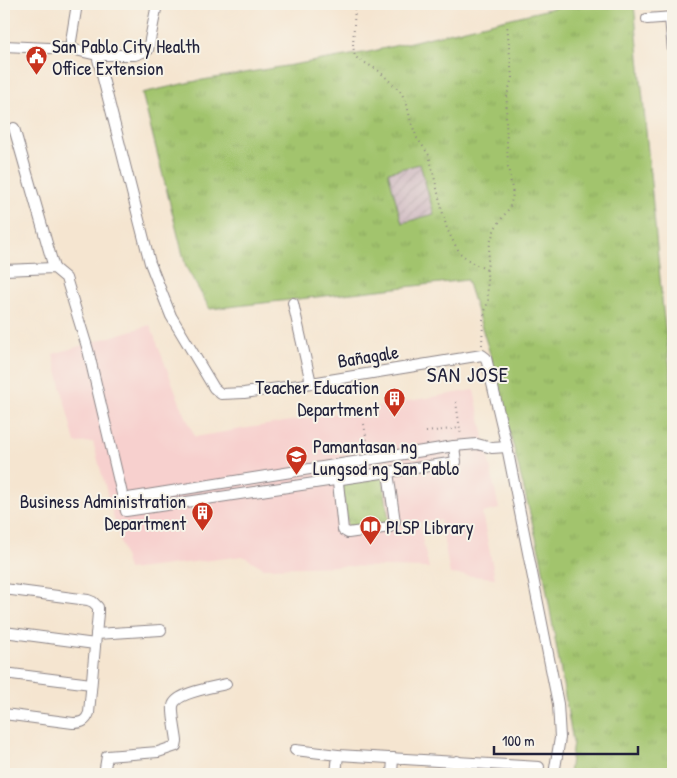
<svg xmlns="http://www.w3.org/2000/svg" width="677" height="778" font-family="'Patrick Hand',sans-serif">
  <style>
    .built { fill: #f7d0ce }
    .industrial { fill: url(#industrial-furrows) }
    .grass { fill: url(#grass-tufts); stroke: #627354; fill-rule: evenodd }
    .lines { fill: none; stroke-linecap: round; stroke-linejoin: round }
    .minor-casing { stroke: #8c8486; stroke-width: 12 }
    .path { stroke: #8c8486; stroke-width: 2; stroke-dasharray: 1 4; stroke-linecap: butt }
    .minor { stroke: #fff; stroke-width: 10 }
    .labels { text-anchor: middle; stroke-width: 4; stroke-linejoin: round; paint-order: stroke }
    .poi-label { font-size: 19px; fill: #22223b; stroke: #f7f3e8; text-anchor: start }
    .street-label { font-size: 19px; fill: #22223b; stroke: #f7f3e8 }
    .quarter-label { font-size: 21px; letter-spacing: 1px; fill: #22223b; stroke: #f7f3e8 }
  </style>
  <defs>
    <pattern id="industrial-furrows" width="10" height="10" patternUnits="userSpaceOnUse" patternTransform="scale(1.25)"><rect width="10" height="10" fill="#d2bec4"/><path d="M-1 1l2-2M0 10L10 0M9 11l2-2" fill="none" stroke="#b4a3a9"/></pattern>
    <pattern id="grass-tufts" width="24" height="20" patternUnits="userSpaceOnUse" patternTransform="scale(1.25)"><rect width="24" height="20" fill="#a2c46d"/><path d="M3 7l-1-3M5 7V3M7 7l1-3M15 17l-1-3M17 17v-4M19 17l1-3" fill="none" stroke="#8ba85f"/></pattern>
  </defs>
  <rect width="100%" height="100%" fill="#f7f3e8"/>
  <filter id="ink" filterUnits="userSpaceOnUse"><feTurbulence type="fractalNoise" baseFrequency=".02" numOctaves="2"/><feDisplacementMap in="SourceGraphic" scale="10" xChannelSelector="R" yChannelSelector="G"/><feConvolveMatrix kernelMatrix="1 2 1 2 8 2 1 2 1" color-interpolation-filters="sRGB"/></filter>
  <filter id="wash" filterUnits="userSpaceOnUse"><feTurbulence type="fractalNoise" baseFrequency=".0096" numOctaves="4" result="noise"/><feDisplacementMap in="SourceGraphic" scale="20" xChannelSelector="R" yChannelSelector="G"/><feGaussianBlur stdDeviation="1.12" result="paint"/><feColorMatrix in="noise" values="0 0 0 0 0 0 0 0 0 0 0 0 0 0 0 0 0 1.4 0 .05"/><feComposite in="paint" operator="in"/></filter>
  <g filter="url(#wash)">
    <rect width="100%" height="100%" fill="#f5e5d0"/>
    <path class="built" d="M150 325 180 403 195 437 474 390 499 509 482 513 495 578 450 574 440 520 418 522 429 568 343 566 264 568 243 556 128 570 93 442 75 443 53 354Z"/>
    <path class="industrial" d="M421 164 435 214 402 223 388 172Z"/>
    <g class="grass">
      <path d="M570 4H634L663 310 673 394V774H569L573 742 541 558 492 360 467 280 210 309 186 267 142 93 191 82 369 52ZM420 164 434 214 402 223 388 172Z"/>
      <path d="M383 476 389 522 348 528 341 482Z"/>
    </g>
  </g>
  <g filter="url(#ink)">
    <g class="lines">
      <defs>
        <g id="minor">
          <path d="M670 18 673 51"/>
          <path d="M647 19 673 17"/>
          <path d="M4 46 71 49 97 55 150 263 171 316 214 388 221 394 244 393 299 385 482 355 486 358 507 447 558 704 560 738 554 774"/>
          <path d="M71 49V41L77 4"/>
          <path d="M97 55H135L148 50 157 4"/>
          <path d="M14 128 54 268"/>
          <path d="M4 270 54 268 66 278 88 350 126 511 456 462 454 446"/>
          <path d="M293 303 311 383"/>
          <path d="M337 473 343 530 348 533 390 527 395 522 388 472"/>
          <path d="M122 499 454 446 477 444 492 448 507 447"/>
          <path d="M4 589 88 600 93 602 98 607V613L89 713C86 721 82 723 73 723L4 714"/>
          <path d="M4 632 95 644"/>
          <path d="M96 634 161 630"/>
          <path d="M4 673 91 684"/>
          <path d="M295 750 338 755 539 767"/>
          <path d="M104 774 107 756 158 752 176 746 177 741C176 732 172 714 173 706 175 693 214 687 226 684"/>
          <path d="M336 774 338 755"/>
          <path d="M392 774 393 758"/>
          <path d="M457 774V761"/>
        </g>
      </defs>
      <use href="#minor" class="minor-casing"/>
      <g class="path">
        <path d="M355 4 353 46 355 57 379 71 401 92 407 105 411 122 417 138 429 155 443 214 447 229 454 243 460 253 471 262 487 270"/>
        <path d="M482 345 483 320 488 300 487 270 490 243 495 228 510 207 513 194 508 167 506 119 507 95 512 78 507 24"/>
        <path d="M456 402 461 436"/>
        <path d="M364 424 368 449"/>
        <path d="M426 432 460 428"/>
      </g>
      <use href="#minor" class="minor"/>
    </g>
  </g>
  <defs>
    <symbol id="civic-pin" viewBox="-11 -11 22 30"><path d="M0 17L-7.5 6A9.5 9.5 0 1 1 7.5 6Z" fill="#c8321e" stroke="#f7f3e8"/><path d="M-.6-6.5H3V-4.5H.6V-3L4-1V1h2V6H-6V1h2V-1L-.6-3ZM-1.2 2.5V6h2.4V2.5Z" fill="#fff"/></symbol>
    <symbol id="building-pin" viewBox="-11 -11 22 30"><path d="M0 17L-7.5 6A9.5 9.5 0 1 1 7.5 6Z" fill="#c8321e" stroke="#f7f3e8"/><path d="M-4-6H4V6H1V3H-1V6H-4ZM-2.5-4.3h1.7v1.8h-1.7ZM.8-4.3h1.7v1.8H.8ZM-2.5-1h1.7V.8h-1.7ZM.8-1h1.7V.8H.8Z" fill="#fff"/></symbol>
    <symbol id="university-pin" viewBox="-11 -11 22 30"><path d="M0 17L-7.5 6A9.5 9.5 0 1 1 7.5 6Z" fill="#c8321e" stroke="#f7f3e8"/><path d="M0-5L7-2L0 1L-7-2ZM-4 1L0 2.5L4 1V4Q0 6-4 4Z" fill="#fff"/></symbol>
    <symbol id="library-pin" viewBox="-11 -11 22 30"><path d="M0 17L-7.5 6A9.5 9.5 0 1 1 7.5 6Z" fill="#c8321e" stroke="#f7f3e8"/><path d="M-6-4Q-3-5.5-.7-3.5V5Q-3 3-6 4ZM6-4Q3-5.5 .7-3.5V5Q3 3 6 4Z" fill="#fff"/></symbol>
  </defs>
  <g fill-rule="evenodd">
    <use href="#civic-pin" x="24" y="44" width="25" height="34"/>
    <use href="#building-pin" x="382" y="386" width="25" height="34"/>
    <use href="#university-pin" x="284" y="444" width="25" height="34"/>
    <use href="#building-pin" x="190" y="500" width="25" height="34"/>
    <use href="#library-pin" x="358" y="514" width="25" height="34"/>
  </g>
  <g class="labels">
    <g class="poi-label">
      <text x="52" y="53">San Pablo City Health<tspan x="52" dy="22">Office Extension</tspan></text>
      <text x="379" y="394" text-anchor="end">Teacher Education<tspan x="379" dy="22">Department</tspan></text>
      <text x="313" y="453">Pamantasan ng<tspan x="313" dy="22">Lungsod ng San Pablo</tspan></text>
      <text x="186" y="508" text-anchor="end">Business Administration<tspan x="186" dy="22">Department</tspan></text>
      <text x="386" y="534">PLSP Library</text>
    </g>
    <g class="street-label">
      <text transform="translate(368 356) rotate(-9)" y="7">Bañagale</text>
    </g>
    <g class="quarter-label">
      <text x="468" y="382">SAN JOSE</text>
    </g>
  </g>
  <rect width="677" height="778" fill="none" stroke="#f7f3e8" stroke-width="20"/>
  <path d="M494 746v8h144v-8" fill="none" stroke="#22223b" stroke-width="2.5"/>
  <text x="502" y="746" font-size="15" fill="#22223b" stroke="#f7f3e8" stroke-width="4" paint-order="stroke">100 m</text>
</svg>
